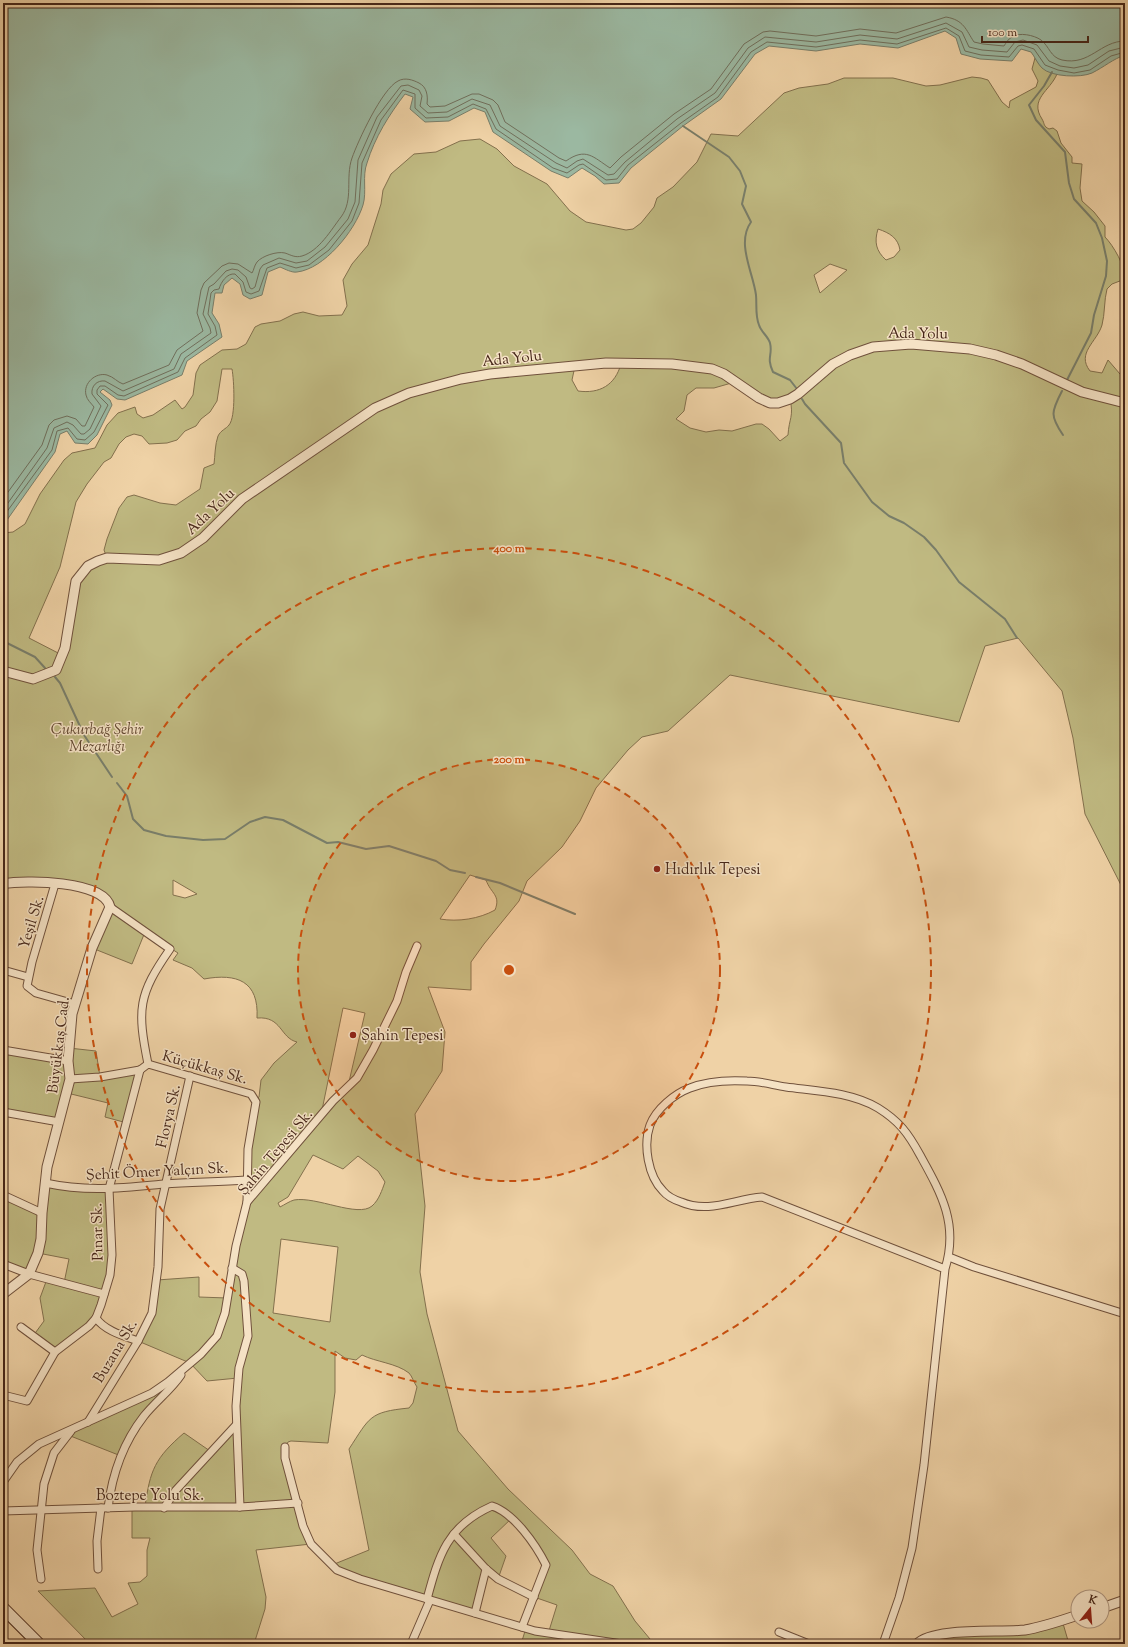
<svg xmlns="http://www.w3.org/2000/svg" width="1128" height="1647" font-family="'Sorts Mill Goudy',serif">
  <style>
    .green { fill: #c0ba82; stroke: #83704d; fill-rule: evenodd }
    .water { fill: #9bb8a1; stroke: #797e6a }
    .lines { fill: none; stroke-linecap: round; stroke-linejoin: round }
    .shore { stroke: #706f5c; stroke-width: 1 }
    .stream { stroke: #797e6a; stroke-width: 2 }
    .minor-casing { stroke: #70513c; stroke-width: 9 }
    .tertiary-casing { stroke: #70513c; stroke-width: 11 }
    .secondary-casing { stroke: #462618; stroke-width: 13 }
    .minor { stroke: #f5e2c5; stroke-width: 7 }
    .tertiary { stroke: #f5e2c5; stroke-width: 9 }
    .secondary { stroke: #f5e2c5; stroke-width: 11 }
    .ring { fill: none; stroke: #c84f0e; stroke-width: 2; stroke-dasharray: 7 5 }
    .poi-dot { fill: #8f2418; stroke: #f5e2c5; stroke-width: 1.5 }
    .labels { text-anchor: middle; stroke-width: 3; stroke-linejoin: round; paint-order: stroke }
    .street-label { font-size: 15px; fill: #462618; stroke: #f5e2c5 }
    .park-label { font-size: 15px; font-style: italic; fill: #5e442d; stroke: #f5e2c5 }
    .poi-label { font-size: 15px; fill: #462618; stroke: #f5e2c5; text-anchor: start }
    .centre { fill: #c84f0e; stroke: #f5e2c5; stroke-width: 2 }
    .ring-label { font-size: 12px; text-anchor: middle; font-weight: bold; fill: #c84f0e; stroke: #f5e2c5; stroke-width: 3; stroke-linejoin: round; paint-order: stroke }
  </style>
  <rect width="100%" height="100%" fill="#efd2a6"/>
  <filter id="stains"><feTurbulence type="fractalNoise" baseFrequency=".005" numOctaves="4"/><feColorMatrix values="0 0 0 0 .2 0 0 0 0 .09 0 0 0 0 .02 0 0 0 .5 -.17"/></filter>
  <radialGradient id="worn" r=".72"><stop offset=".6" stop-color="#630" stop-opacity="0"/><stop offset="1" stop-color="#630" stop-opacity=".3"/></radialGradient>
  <g class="green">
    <path d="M1035 58 1042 68 1057 74C1050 91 1029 99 1042 119 1045 124 1043 126 1049 129L1053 128 1057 131 1061 143 1072 157V163L1082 164 1080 188 1082 201 1094 212 1105 226V237C1113 245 1126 267 1125 279L1112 284 1107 289C1104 300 1105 314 1102 325 1097 342 1076 353 1090 371L1102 373 1108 360 1120 374 1125 375V893L1085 814 1073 738 1062 691 1018 638 985 646 959 722 730 675 668 731 642 737 628 750 596 788 580 821 562 847 527 881 519 901 484 944 471 962V990L428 987 445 1032 442 1071 415 1114 425 1206 420 1272 427 1314 458 1431 508 1489 572 1550 590 1574 613 1586 635 1621 650 1639 648 1644H622L584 1639 582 1644H521L526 1628 548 1634 557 1605 534 1597 546 1565 512 1518 491 1538 506 1556 498 1579 487 1570 475 1613 360 1579 332 1565 369 1550 349 1449C370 1417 369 1412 409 1408L413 1403 417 1387C414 1383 412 1376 409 1373 396 1363 376 1362 362 1355L356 1360 345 1358 335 1351V1392L328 1443 291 1441 288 1442 285 1447 311 1544 256 1550 266 1597 265 1609 254 1644H90L38 1591 95 1588 112 1617 138 1604 128 1583 140 1582 147 1576V1550L150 1538H132V1507H145C150 1470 155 1458 184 1433L210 1451 236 1425 238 1378 207 1381 190 1363 138 1341 145 1328 157 1280 199 1277V1297L227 1298 247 1202 255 1100 259 1097 261 1080 274 1063 297 1042C280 1038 282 1016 257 1018 259 981 237 973 204 979L192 968 173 960 178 953 145 932 132 964 92 948 110 907 83 888 3 884V533L13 532 25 524 40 494 64 460 72 453 95 448 107 425 118 413 135 407 137 414 143 418 153 415 175 400 182 409 185 407 193 395 196 373 200 365 222 350 237 349 246 344 255 327 261 324 280 321 294 314 303 312 319 316 342 315 347 306 343 280 352 264 368 245 381 204 383 190 391 174 414 154 436 152 460 141 480 139 497 149 514 166 547 184 570 211 586 222 626 230 633 229 641 223 654 207 657 198 673 187 697 162 711 134 738 136 784 93 799 88 828 84 844 78H893L926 86 940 85 972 77 981 78 988 80 1002 102 1009 108 1010 101 1036 87 1038 81 1032 69ZM878 229C890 233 898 238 900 250L894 257 886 260C876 251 874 242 878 229ZM830 264 847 270 820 293 814 275ZM621 364C615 385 600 394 578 391L572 380 575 366ZM222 369H232C234 380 236 417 229 425 226 429 221 430 218 436 215 444 215 456 214 464L204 468 200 489 176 505 160 503 134 495 127 497 119 508 107 539 104 550 107 558 88 566 76 581 62 655 29 638 60 567 76 502 87 484 104 462 111 458 119 444 126 437 134 434 142 436 149 444 167 443 177 440 185 431 196 426 201 419 210 412 217 401ZM735 382 778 403 790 399C794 417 789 418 788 435L780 441 769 429 762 424H756L732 431 719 430 706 432 690 428 676 419 684 411 687 395 696 388H714ZM470 875 486 880C491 894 501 895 495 910 479 919 458 922 440 919ZM173 880 197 894 185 898 173 895ZM343 1008 365 1013 348 1086 321 1115ZM313 1155 343 1169 358 1156 378 1171 385 1182C382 1190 379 1200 372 1206 358 1218 316 1196 294 1200 290 1201 284 1205 280 1207L278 1203 288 1197ZM281 1239 338 1247 330 1322 273 1313Z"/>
    <path d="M69 1048 96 1051 100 1077 140 1070 127 1123 105 1117 108 1103 67 1093 59 1122 3 1112V1050L68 1061Z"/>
    <path d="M45 1183 109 1189 112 1255 96 1318 55 1352 33 1336 44 1321 40 1298 47 1279 64 1283 69 1259 38 1253 29 1274 3 1264V1195L42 1213Z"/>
    <path d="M186 1367 144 1416 121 1456 68 1435 125 1406Z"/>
    <path d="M1062 1620 1069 1644H917L938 1635 1024 1630Z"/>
  </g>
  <path class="water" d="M3 3H1125V55C1113 59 1104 67 1092 73 1081 78 1051 77 1042 68 1037 63 1035 57 1031 52L1021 49 1012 61 980 59 961 54 956 38 945 31 898 48 860 44 816 51 769 46 755 54 721 99 683 126 631 168 619 183 604 184 595 176 582 168 568 178 551 171 493 132 485 112 474 108 449 121 425 122 410 109 413 97 405 94C389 115 375 137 367 163 362 176 367 192 363 205 355 231 324 269 297 272 292 273 285 269 280 267L268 272 262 295 250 299 243 295 240 284 232 278 224 285 222 293H215L212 313 219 324 222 337 187 361 182 375 125 400 117 399 103 389 100 392 110 400 112 405 97 435 88 444 75 443 67 431 60 434 55 452 7 520 3 521Z"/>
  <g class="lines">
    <g class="shore">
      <path d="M3 499 42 445 49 425 54 420 67 416 76 419 82 426H85L94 407C91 403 87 400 86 395 83 383 96 372 107 375 114 377 117 382 123 384L169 365 177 350 203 331 197 313 201 290 204 283 222 266 229 263 238 264 252 273C254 270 254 266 257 262 262 256 277 251 285 253 291 255 295 258 302 256 319 251 331 230 341 217 354 200 345 178 352 158 358 141 382 89 398 81 405 77 413 80 419 83 427 87 428 96 427 104L430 107 445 106 472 94H479L493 100 498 105 505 122 559 158 566 161C586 147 593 157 610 168L621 157 674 114 711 89 744 44 763 32 770 31 816 36 860 29 896 33 946 17C964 20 966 30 974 42L983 44 1004 46C1006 43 1008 39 1012 37 1019 32 1034 35 1041 40 1050 47 1050 57 1062 60 1090 66 1100 41 1125 41"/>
      <path d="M3 510 47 448 54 428 67 422 73 425 81 434H84L90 429 101 406 92 394C91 386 97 380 105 381L123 391 174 369 181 354 211 333 210 328 203 314 209 287 214 284 226 271 232 269 238 270 246 277 250 288 252 289 255 287 260 269 263 265 279 258 296 263 307 261 325 247 348 219 355 202 358 160 377 117 401 86 408 85 419 90 422 96 420 106 428 113 447 112 472 99 490 105 500 126 556 163 567 168 577 161 583 159 608 175 614 174 625 162 677 119 715 93 748 48 765 37 816 42 860 35 897 39 946 23 962 32 969 47 982 50 1007 52 1015 42 1023 40 1037 45 1049 61 1060 66 1074 68 1088 65 1109 51 1125 47"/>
      <path d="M3 517 52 450 57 431 68 428 77 439 85 440 94 432 108 405 97 394V390L100 386H105L118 395 124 396 178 372 185 358 217 335 215 326 208 314 211 293 214 290 219 289C221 282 227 273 235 274L243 282 246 292 251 294 259 291 267 268 280 263 296 268 309 265 329 250 352 221 359 203 362 163 381 120 403 90 415 94V108L426 118 448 117 473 104 486 109 496 129 553 168 567 173 579 165 583 164 606 180 617 179 628 165 681 123 718 97 751 52 767 42 816 47 860 40 897 44 946 28 959 36 965 51 981 55 1009 57 1018 46 1022 45 1034 49 1045 65 1058 70 1074 73 1090 70 1111 56 1125 52"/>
    </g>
    <g class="stream">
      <path d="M1052 72 1044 86 1029 105 1036 120 1065 152 1069 183 1074 199 1096 223 1102 238 1107 261 1106 276 1094 315 1091 333 1067 380"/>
      <path d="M683 126 729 157 740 171 746 186 742 204 751 222C736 243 753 272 756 295 757 306 755 315 759 325 761 332 768 336 770 343 773 355 766 357 773 372L790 380 797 389"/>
      <path d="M1062 391C1051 412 1050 416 1063 435"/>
      <path d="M802 399 805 404 841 443 844 463 872 502 889 516 904 523 924 537 936 550 959 582 1005 619 1017 638"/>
      <path d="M3 637 5 642 35 657 45 668"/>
      <path d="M55 677 60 683 84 735 112 777"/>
      <path d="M117 783 127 796 133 819 144 830 166 836 203 840 225 839 250 822 265 817 283 820 327 843 338 842 366 849 389 846 436 861 450 870 465 873"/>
      <path d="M476 877 500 883 575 914"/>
    </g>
    <defs>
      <g id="minor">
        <path d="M55 884 32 962 27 986 36 993 75 1004"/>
        <path d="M110 907 170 949C138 995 137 1009 148 1064"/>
        <path d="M3 970 28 977"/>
        <path d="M3 1050 68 1061"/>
        <path d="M140 1070 148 1064 251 1094 256 1102 248 1149 247 1202"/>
        <path d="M70 1079 100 1077 140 1070"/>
        <path d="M3 1112 59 1122"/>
        <path d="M45 1183C87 1192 121 1188 164 1184 191 1182 219 1182 246 1180"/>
        <path d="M3 1195 42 1213"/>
        <path d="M949 1257 974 1267 1125 1314"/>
        <path d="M3 1264 29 1274 104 1294"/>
        <path d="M232 1268 242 1274 244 1281 248 1336 239 1368 236 1406 240 1507"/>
        <path d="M96 1318C105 1331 124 1336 138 1341"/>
        <path d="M21 1327 55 1352"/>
        <path d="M3 1395 27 1401 55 1352 89 1326 96 1318 101 1305 110 1275 112 1255 109 1189 140 1070"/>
        <path d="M88 1422 138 1341 152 1313 158 1267 160 1209 190 1076"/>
        <path d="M285 1447V1458L303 1526 311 1544 337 1570 360 1579 535 1631 622 1644"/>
        <path d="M3 1482 17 1462 39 1444 152 1393 168 1382 201 1354 217 1336 225 1313 236 1246 247 1202 333 1101 357 1078 373 1050 397 1001 406 972 417 946"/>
        <path d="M108 1508C112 1475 123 1443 144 1416 155 1402 171 1390 181 1375"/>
        <path d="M164 1508 176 1490 236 1425"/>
        <path d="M3 1511 135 1507H240L298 1503"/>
        <path d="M454 1534 486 1569 498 1579 534 1597"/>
        <path d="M98 1569 97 1541 101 1508"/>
        <path d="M41 1579 37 1550 44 1484 54 1453 71 1431"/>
        <path d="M427 1599C439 1555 447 1526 492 1506 514 1513 536 1545 546 1565L522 1627"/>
        <path d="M475 1613 486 1569"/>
        <path d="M779 1632 809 1644"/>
        <path d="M411 1644 430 1600"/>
        <path d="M883 1644 899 1598 912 1548 924 1465 945 1269C959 1224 941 1193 920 1155 908 1133 899 1121 878 1108 851 1092 816 1091 786 1087 773 1085 760 1081 747 1081 729 1080 707 1081 690 1088 674 1094 656 1109 650 1125 643 1145 648 1176 663 1191 667 1196 675 1200 681 1202 709 1214 734 1199 762 1197L945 1269"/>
      </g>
      <g id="tertiary">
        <path d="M3 671 33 679 56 670 65 648 76 581 88 566 98 561 107 558 159 560 181 553 203 538 242 499 375 408 409 393 461 379 490 374 606 363 672 364 712 369 724 374 759 398 770 403H778L790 399 798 394 833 364 850 355 873 347 911 344 970 349 996 355 1022 364 1082 392 1125 403"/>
        <path d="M3 884C25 880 104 880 110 907L92 948 72 1014 68 1061 70 1079 47 1167 42 1213 41 1239 38 1253 29 1274 3 1294"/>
        <path d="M1102 1608 1125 1600"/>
        <path d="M917 1644C933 1627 1000 1633 1025 1630 1043 1627 1060 1621 1078 1615"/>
      </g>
      <path id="secondary" d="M3 1608 39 1644"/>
    </defs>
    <use href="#minor" class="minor-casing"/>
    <use href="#tertiary" class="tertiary-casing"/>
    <use href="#secondary" class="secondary-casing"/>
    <use href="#minor" class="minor"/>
    <use href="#tertiary" class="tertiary"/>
    <use href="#secondary" class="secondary"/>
  </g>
  <circle cx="509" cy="970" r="211" fill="#c84f0e" fill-opacity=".12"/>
  <g class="ring">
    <circle cx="509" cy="970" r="211"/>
    <circle cx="509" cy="970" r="422"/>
  </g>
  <g class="poi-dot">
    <circle cx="657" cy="869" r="4"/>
    <circle cx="353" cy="1035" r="4"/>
  </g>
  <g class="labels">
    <g class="street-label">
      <text transform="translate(918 333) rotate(1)" y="5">Ada Yolu</text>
      <text transform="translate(512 358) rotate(-6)" y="5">Ada Yolu</text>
      <text transform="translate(210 511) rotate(-43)" y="5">Ada Yolu</text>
      <text transform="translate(31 922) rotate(-73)" y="5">Yeşil Sk.</text>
      <text transform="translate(58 1045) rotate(-83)" y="5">Büyükkaş Cad.</text>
      <text transform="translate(205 1067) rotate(16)" y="5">Küçükkaş Sk.</text>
      <text transform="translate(168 1116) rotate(-77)" y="5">Florya Sk.</text>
      <text transform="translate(275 1152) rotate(-50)" y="5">Şahin Tepesi Sk.</text>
      <text transform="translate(157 1171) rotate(-3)" y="5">Şehit Ömer Yalçın Sk.</text>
      <text transform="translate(97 1232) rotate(-91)" y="5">Pınar Sk.</text>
      <text transform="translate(115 1351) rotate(-59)" y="5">Buzana Sk.</text>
      <text x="150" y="1500">Boztepe Yolu Sk.</text>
    </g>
    <g class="park-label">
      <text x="97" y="734">Çukurbağ Şehir<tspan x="97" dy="17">Mezarlığı</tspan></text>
    </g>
    <g class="poi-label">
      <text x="665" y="874">Hıdırlık Tepesi</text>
      <text x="361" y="1040">Şahin Tepesi</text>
    </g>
  </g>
  <circle cx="509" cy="970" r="6" class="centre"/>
  <g class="ring-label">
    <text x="509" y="552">400 m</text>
    <text x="509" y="763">200 m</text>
  </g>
  <rect width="1128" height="1647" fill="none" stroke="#efd2a6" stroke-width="16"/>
  <rect x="4" y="4" width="1120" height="1639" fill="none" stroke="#462618" stroke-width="2"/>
  <rect x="8" y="8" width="1112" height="1631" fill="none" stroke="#462618"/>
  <g transform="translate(1090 1609) rotate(17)"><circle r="19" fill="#f5e2c5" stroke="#af9780"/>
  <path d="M0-3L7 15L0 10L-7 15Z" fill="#8f2418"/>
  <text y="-6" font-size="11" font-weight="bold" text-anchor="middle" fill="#462618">K</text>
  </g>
  <path d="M982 36v6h106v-6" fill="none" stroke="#462618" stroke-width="2"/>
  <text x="988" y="36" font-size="12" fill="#462618" stroke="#f5e2c5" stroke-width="3" paint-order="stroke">100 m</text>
  <rect width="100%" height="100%" filter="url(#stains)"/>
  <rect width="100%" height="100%" fill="url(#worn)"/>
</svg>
